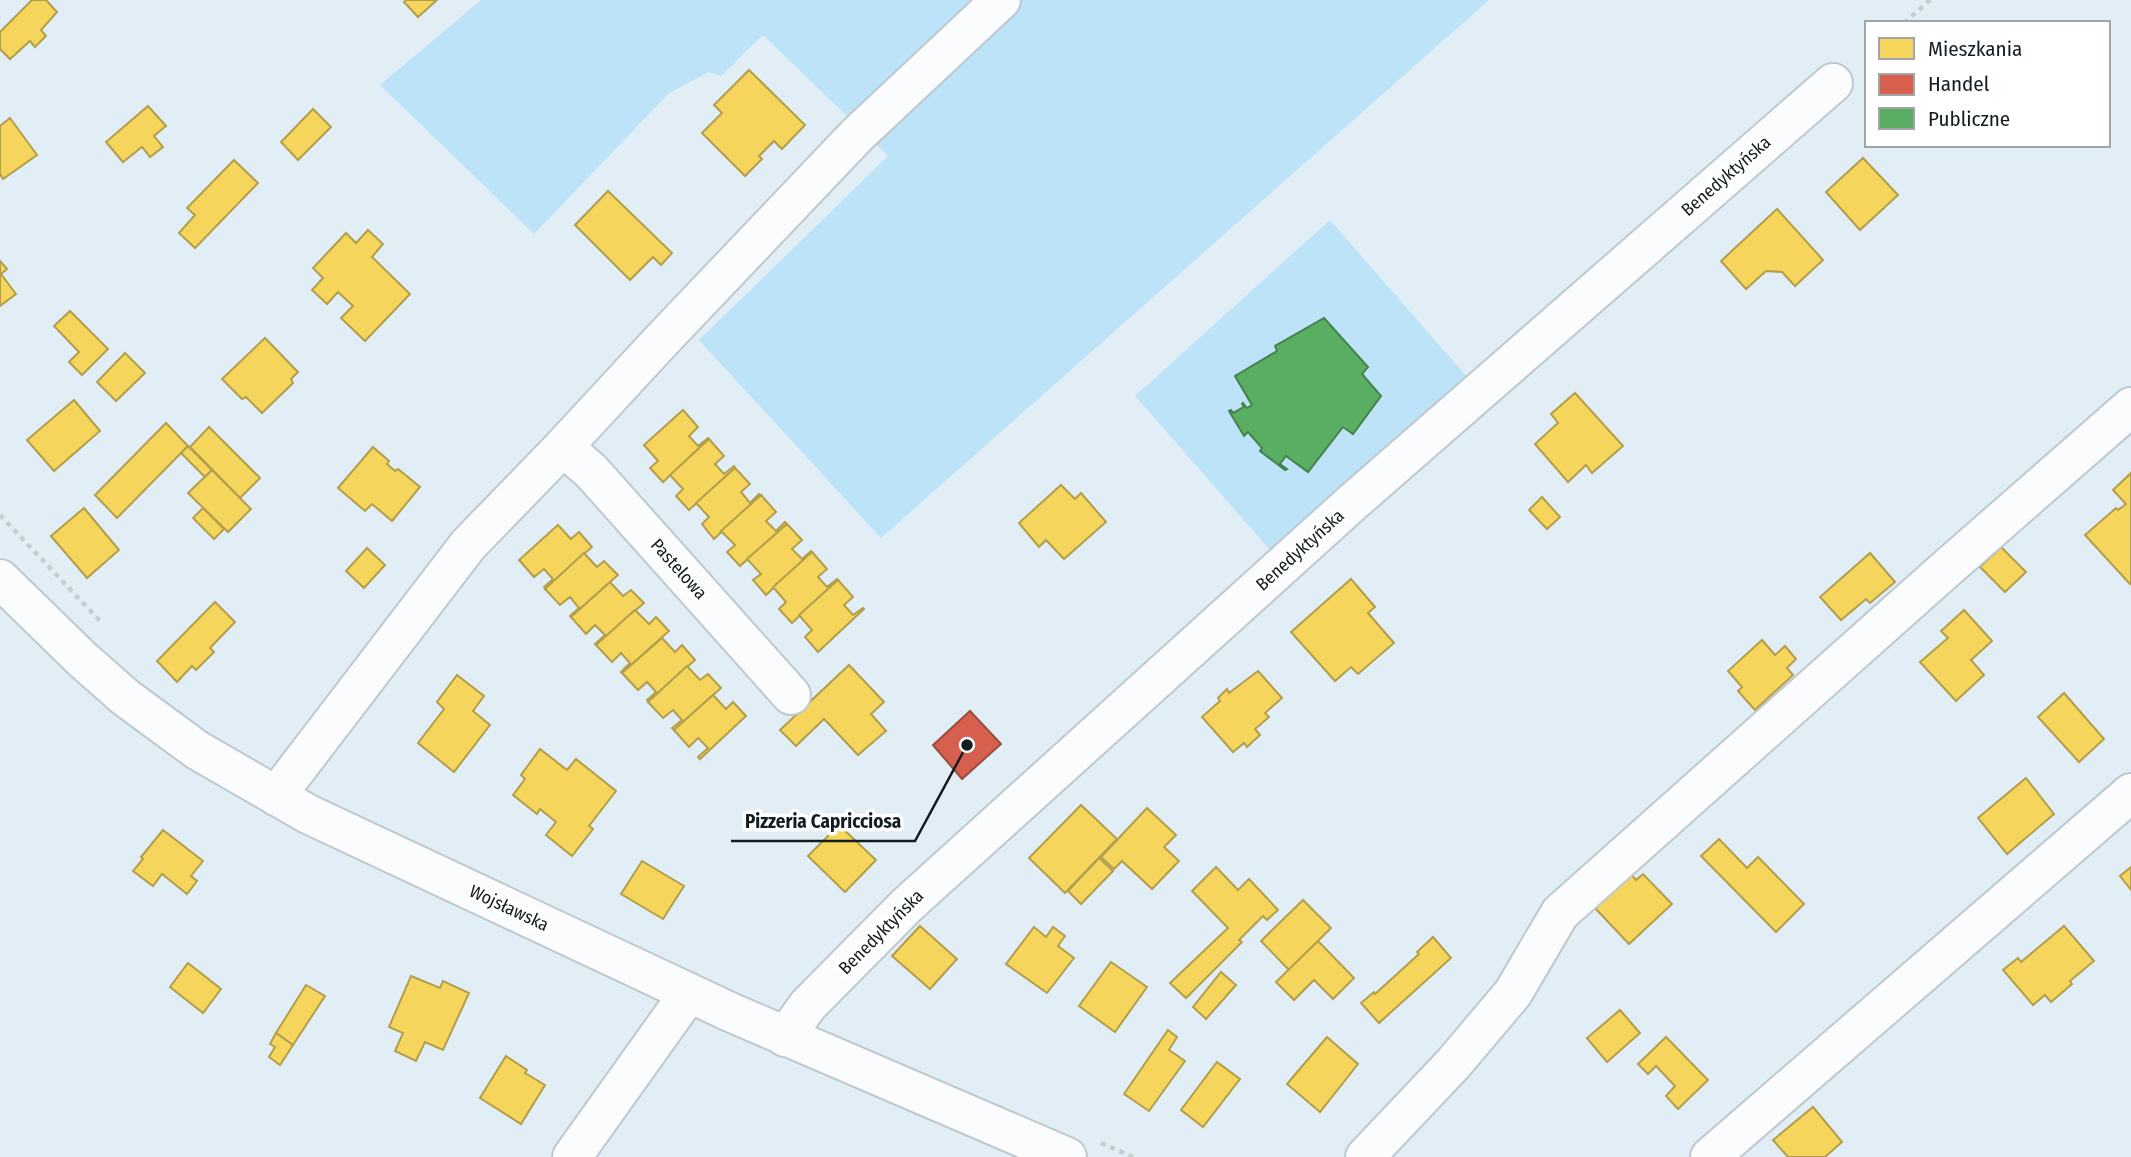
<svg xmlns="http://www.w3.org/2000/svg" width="2131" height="1157" font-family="'Fira Sans Condensed',sans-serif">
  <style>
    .green { fill: #bde3f8 }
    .homes { fill: #f6d55c; stroke: #b29e4b; stroke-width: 2 }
    .shops { fill: #d6604d; stroke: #9b4c40; stroke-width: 2 }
    .public { fill: #5aae61; stroke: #44824e; stroke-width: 2 }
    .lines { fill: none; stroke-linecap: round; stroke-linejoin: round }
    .minor-casing { stroke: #bec8cf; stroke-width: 42 }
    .path { stroke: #c8cdce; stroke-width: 4.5; stroke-dasharray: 5 5; stroke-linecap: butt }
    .minor { stroke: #fbfcfe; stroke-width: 38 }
    .labels { text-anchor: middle; stroke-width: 7; stroke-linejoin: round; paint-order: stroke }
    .street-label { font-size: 18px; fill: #121d22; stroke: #fff }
    .leader { fill: none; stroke: #121d22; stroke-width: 2.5 }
    .callout-dot { fill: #121d22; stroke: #fff; stroke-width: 2.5 }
    .callout-label { font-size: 19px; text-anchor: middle; font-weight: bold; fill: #121d22; stroke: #fff; stroke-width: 7; stroke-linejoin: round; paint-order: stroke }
  </style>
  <rect width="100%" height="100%" fill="#e2eef5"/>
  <g class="green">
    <path d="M481 0H1489L881 538 699 340 888 156 763 35 721 76 709 72 669 93 534 234 380 85Z"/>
    <path d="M1330 220 1468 378 1271 551 1135 396Z"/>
  </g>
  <g class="homes">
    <path d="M32 0H46L57 12 41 30 46 36 35 47 30 41 10 59 0 49V32Z"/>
    <path d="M406 0H437L418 17 404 2Z"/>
    <path d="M749 70 805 125 782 149 774 141 759 156 762 159 745 176 702 133 722 113 714 105Z"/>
    <path d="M148 106 166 126 154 136 163 147 150 157 142 147 123 162 106 142Z"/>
    <path d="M313 109 331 127 298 160 281 142Z"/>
    <path d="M10 118 37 155 3 179 0 174V126Z"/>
    <path d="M1863 158 1898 195 1860 230 1826 192Z"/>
    <path d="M234 160 258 183 195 248 179 233 195 215 187 208Z"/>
    <path d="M608 191 672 253 661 265 653 257 630 280 575 225Z"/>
    <path d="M1777 209 1823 260 1795 286 1782 272 1766 271 1746 289 1721 261Z"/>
    <path d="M368 230 383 244 372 257 410 294 365 341 341 318 353 306 338 292 327 304 312 290 323 278 313 268 346 233 356 243Z"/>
    <path d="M0 261 7 269 1 274 16 294 0 306Z"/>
    <path d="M70 311 108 349 82 375 69 362 79 352 54 326Z"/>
    <path d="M265 338 298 372 291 379 293 383 262 413 246 397 242 399 222 379Z"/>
    <path d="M125 353 145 373 116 401 97 382Z"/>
    <path d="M1575 393 1623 446 1592 473 1586 465 1568 482 1535 444 1558 423 1551 414Z"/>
    <path d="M74 400 100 431 54 471 27 440Z"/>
    <path d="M683 410 698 427 689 436 698 446 708 438 709 439 663 482 650 468 658 461 644 445Z"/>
    <path d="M166 423 188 446 117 518 95 495Z"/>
    <path d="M209 427 260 478 240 498 190 447Z"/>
    <path d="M709 439 724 456 715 464 724 474 734 466 735 468 689 510 676 496 683 489 670 475Z"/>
    <path d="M188 446 212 470 205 477 181 453Z"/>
    <path d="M373 447 389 461 387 464 395 471 398 469 420 487 392 521 372 504 365 511 338 488Z"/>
    <path d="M735 468 750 484 741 492 750 503 759 494 761 495 714 539 702 524 709 517 696 503Z"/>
    <path d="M212 470 251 509 228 532 188 493Z"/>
    <path d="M2131 473V583L2130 584 2085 535 2116 508 2118 510 2126 504 2113 490Z"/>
    <path d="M1061 485 1075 499 1081 493 1106 522 1064 559 1046 540 1039 547 1019 523Z"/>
    <path d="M761 495 776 512 766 521 776 531 785 522 787 524 740 566 727 552 735 545 721 531Z"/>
    <path d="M1542 497 1560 517 1547 529 1529 510Z"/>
    <path d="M84 508 119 550 87 578 51 536Z"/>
    <path d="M203 508 224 529 214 539 193 518Z"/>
    <path d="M787 524 802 540 792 549 802 559 811 551 812 552 766 595 753 580 761 574 747 559Z"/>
    <path d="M558 525 571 539 579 532 592 547 545 589 544 587 553 579 544 569 534 577 519 560Z"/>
    <path d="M2001 547 2026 572 2005 592 1980 567Z"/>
    <path d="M367 548 385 565 364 588 346 571Z"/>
    <path d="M812 552 827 569 818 577 827 587 837 579 838 580 792 623 779 609 786 602 773 587Z"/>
    <path d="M584 553 597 567 604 561 618 575 571 617 570 616 579 608 570 597 560 605 545 589Z"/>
    <path d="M1870 553 1895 582 1870 603 1866 599 1841 620 1820 597Z"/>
    <path d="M1351 579 1375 607 1368 613 1394 643 1358 674 1351 667 1335 681 1291 632Z"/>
    <path d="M838 580 853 597 844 605 853 615 863 608 864 609 818 652 805 637 812 630 799 615Z"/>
    <path d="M610 582 623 596 631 590 644 603 596 645 595 644 605 635 595 625 586 634 571 617Z"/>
    <path d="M215 602 235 622 210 648 214 652 196 670 192 666 177 682 157 661Z"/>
    <path d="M635 610 649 624 656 617 669 631 622 673 621 672 630 663 621 653 612 662 596 645Z"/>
    <path d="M1964 610 1992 641 1971 660 1984 675 1956 701 1920 662 1948 638 1941 631Z"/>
    <path d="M662 638 675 652 682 645 695 660 648 702 647 700 656 692 647 682 638 690 622 673Z"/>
    <path d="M1762 640 1775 655 1785 646 1796 659 1787 668 1793 675 1755 710 1738 691 1742 687 1728 671Z"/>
    <path d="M849 665 884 702 871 714 886 731 858 755 824 719 796 746 780 730Z"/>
    <path d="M687 666 700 680 708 674 721 688 674 730 672 728 682 720 673 710 663 718 648 702Z"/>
    <path d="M1258 671 1282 698 1265 713 1269 717 1255 729 1260 735 1247 747 1244 743 1233 752 1202 717 1220 701 1218 698 1227 689 1229 693Z"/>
    <path d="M457 675 484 696 473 711 490 725 454 772 418 743 444 709 437 702Z"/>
    <path d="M2064 693 2104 739 2079 762 2038 717Z"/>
    <path d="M713 695 726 709 733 702 746 716 700 759 698 757 708 748 698 738 689 747 674 730Z"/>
    <path d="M540 749 567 770 576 759 616 791 589 826 593 829 572 856 546 835 556 822 540 809 537 814 513 795 525 779 521 775Z"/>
    <path d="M2026 778 2054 814 2007 854 1978 818Z"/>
    <path d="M1081 805 1117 839 1065 893 1029 858Z"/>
    <path d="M1147 808 1176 835 1164 847 1179 861 1152 889 1122 861 1114 869 1101 857Z"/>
    <path d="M839 825 876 860 845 892 808 856Z"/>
    <path d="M163 830 203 861 191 876 197 881 187 894 162 874 153 886 133 871 143 859 141 857Z"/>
    <path d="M1719 839 1747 868 1758 857 1804 904 1776 932 1701 856Z"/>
    <path d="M1099 858 1113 871 1081 904 1068 891Z"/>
    <path d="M642 861 684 886 663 919 621 894Z"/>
    <path d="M1216 867 1238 890 1249 879 1278 910 1267 920 1263 916 1239 940 1242 942 1186 998 1170 983 1228 928 1192 891Z"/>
    <path d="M2131 867V890L2120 876Z"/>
    <path d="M1629 872 1636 880 1643 874 1672 904 1629 944 1593 906Z"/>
    <path d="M1303 900 1331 928 1289 970 1261 941Z"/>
    <path d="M920 926 957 959 930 989 892 956Z"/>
    <path d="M2064 926 2094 961 2070 981 2072 984 2051 1002 2045 995 2033 1005 2003 970 2018 958 2021 962Z"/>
    <path d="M1034 927 1046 937 1053 927 1065 936 1058 946 1074 958 1047 993 1006 964Z"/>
    <path d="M1433 937 1451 958 1379 1023 1361 1003 1374 992 1375 994 1419 954 1417 952Z"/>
    <path d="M1318 941 1354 978 1333 999 1314 980 1294 1000 1276 982Z"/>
    <path d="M1111 962 1147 987 1115 1032 1079 1006Z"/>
    <path d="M188 963 221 989 203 1013 170 987Z"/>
    <path d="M1221 972 1236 985 1206 1019 1193 1007Z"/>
    <path d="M411 976 440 988 443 981 469 993 443 1050 425 1042 416 1061 395 1051 403 1033 389 1027Z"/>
    <path d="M306 985 325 996 293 1045 276 1033Z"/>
    <path d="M1620 1010 1640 1033 1607 1062 1587 1038Z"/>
    <path d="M1168 1030 1177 1037 1169 1050 1185 1061 1149 1111 1124 1094Z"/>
    <path d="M276 1033 293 1045 280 1065 269 1057 275 1047 270 1044Z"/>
    <path d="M1327 1037 1358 1064 1320 1112 1287 1084Z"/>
    <path d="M1666 1037 1708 1080 1678 1109 1666 1096 1675 1086 1656 1066 1648 1074 1638 1064Z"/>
    <path d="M506 1056 527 1070 525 1073 545 1085 521 1124 480 1098Z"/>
    <path d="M1217 1062 1240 1079 1203 1127 1181 1110Z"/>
    <path d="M1813 1107 1842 1142 1825 1157H1788L1773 1140Z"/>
  </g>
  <path class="shops" d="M970 711 1001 744 962 779 933 745Z"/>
  <path class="public" d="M1324 318 1368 367 1362 374 1381 396 1353 434 1343 427 1308 472 1286 456 1280 464 1287 469 1285 470 1260 451 1262 448 1248 432 1244 436 1229 411 1231 410 1233 413 1244 407 1242 404 1243 403 1247 408 1252 405 1235 376 1277 351 1275 346Z"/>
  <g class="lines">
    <defs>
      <g id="minor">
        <path d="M563 447 591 471 791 695"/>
        <path d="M0 579 82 659 125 697 197 750 308 814 730 1012 1067 1157"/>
        <path d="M276 796 468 545 563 447 661 341 857 135 1001 0"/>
        <path d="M785 1037 808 1005 907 905 1354 501 1833 83"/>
        <path d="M572 1157 689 993"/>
        <path d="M1365 1157 1453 1064 1513 993 1560 913 1946 569 2131 407"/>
        <path d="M1710 1157 2131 793"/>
      </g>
    </defs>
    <use href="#minor" class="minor-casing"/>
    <g class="path">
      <path d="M1904 23 1930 0"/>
      <path d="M0 515 100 621"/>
      <path d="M1101 1143 1133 1157"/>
    </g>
    <use href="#minor" class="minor"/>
  </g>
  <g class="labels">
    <g class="street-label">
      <text transform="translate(1726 176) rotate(-41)" y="6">Benedyktyńska</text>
      <text transform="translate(1300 550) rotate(-42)" y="6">Benedyktyńska</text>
      <text transform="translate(679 569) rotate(48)" y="6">Pastelowa</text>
      <text transform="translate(509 908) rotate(25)" y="6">Wojsławska</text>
      <text transform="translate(881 932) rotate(-45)" y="6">Benedyktyńska</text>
    </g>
  </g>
  <path class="leader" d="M967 745L915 841H731"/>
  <circle class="callout-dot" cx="967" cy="745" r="7"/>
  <g class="callout-label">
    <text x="823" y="828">Pizzeria Capricciosa</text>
  </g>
  <rect x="1865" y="21" width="245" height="126" fill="#ffffff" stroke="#a0a5a7" stroke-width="2"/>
  <rect x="1879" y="38" width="35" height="21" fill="#f6d55c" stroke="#a0a5a7" stroke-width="2"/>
  <text x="1928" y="56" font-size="21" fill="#121d22">Mieszkania</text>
  <rect x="1879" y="74" width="35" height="21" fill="#d6604d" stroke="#a0a5a7" stroke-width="2"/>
  <text x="1928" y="91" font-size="21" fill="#121d22">Handel</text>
  <rect x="1879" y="108" width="35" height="21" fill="#5aae61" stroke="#a0a5a7" stroke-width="2"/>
  <text x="1928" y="126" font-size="21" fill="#121d22">Publiczne</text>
</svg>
